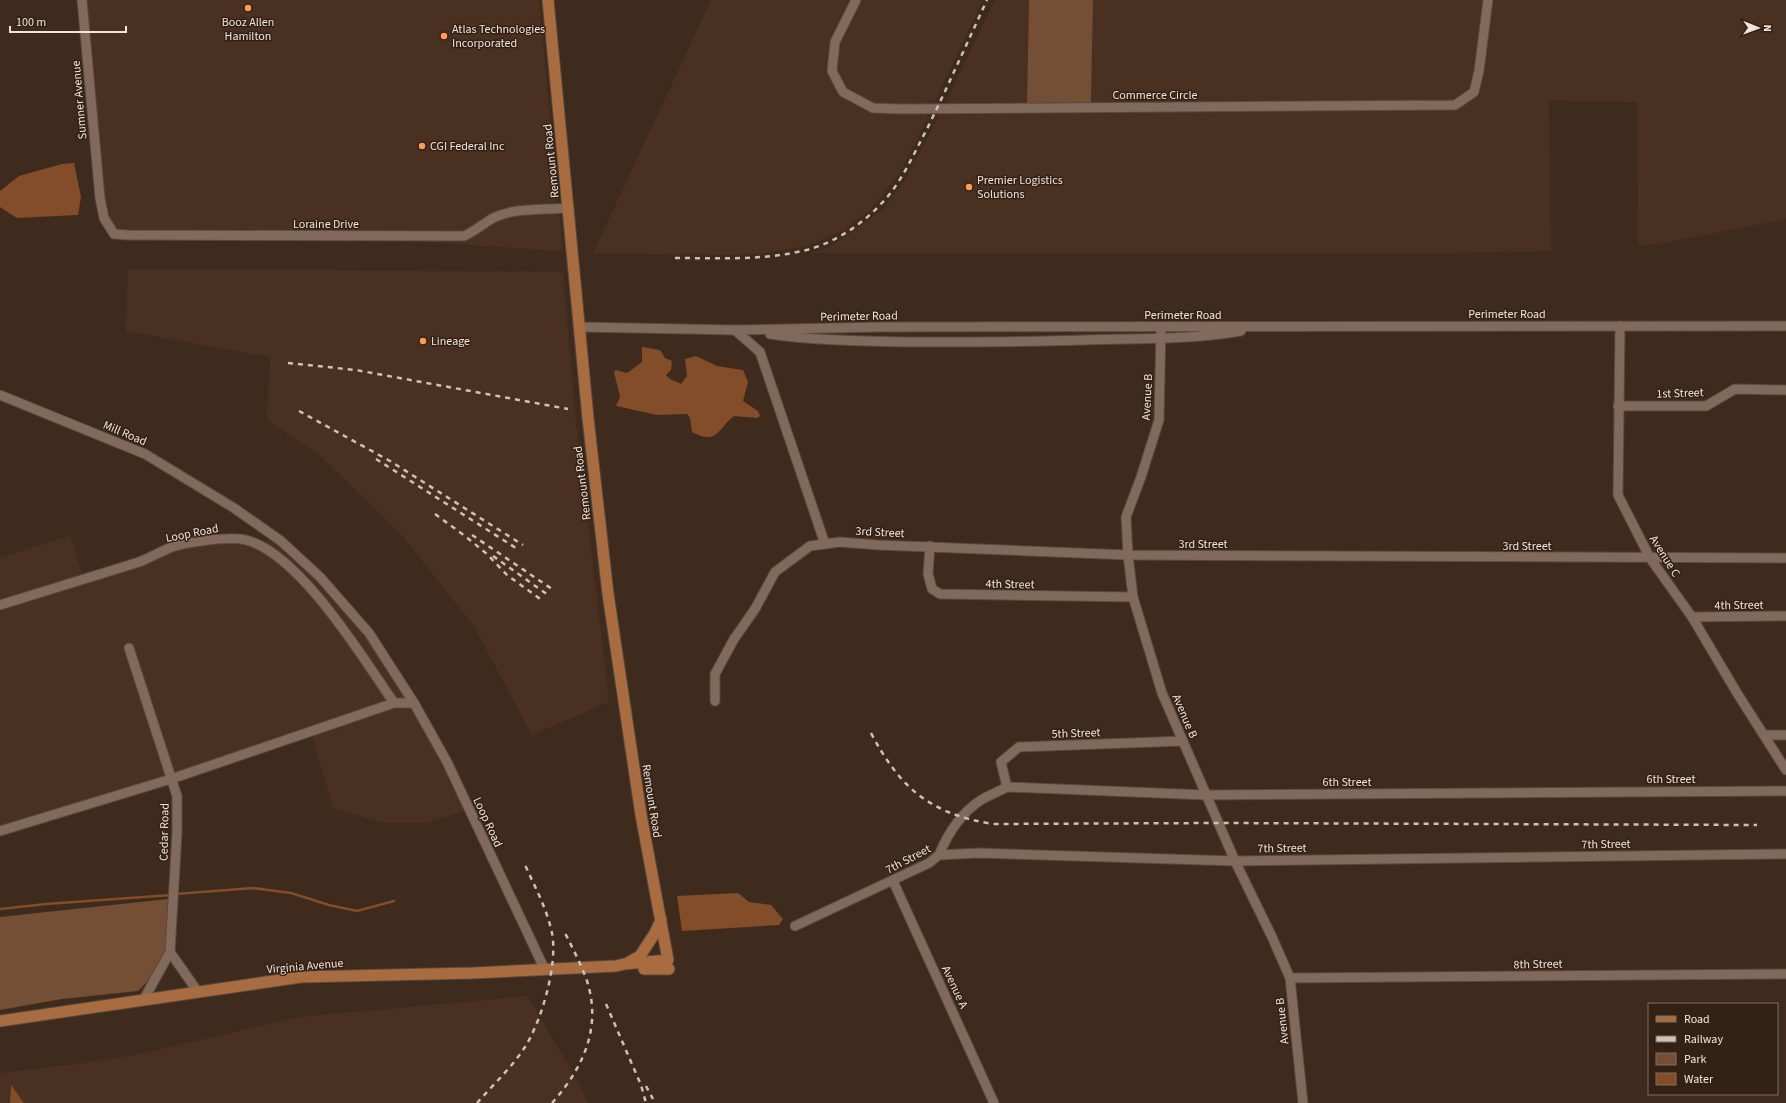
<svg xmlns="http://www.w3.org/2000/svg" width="1786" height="1103" font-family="'Source Sans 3',sans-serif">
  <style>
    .built { fill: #4a3020 }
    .green { fill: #744e35 }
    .water { fill: #824d28 }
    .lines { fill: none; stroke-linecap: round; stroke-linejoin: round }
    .stream { stroke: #824d28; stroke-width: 2.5 }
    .minor-casing { stroke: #5a493e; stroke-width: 11 }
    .major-casing { stroke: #5a493e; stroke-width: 13 }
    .minor { stroke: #816a5c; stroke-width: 9 }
    .major { stroke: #a96c40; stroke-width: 11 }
    .rail { stroke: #cfc1b8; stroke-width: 2.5; stroke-dasharray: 5 5; stroke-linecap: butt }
    .poi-dot { fill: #fe9c58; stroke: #342115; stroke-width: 1.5 }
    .labels { text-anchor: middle; stroke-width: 3; stroke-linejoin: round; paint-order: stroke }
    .poi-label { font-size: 12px; fill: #f1e4dc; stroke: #342115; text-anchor: start }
    .street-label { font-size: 12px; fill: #f1e4dc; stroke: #342115 }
  </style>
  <rect width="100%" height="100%" fill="#3e2b1e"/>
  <g class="built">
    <path d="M82 0H539L563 251 335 236 114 234 104 218Z"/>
    <path d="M711 0H983L912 150 898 175 872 208 846 229 808 246 764 253 736 255 593 253Z"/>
    <path d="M995 0H1029L1027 108 1091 107 1093 0H1786V219L1659 244 1638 245 1637 102 1549 100 1551 251 1425 253H812L829 247 856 229 884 208 905 180 943 108Z"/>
    <path d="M128 269 563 272 575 412 609 702 532 735 473 625 401 534 320 456 267 420 270 357 126 331Z"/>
    <path d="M70 535 84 579 172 547 246 540 281 541 369 633 469 810 425 823H384L333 808 311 732 0 831V558Z"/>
    <path d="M528 996 580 1085 587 1103H0V1073L86 1063 140 1054 299 1017Z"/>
  </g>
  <g class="green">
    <path d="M1029 0H1093L1091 103 1027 104Z"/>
    <path d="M168 899 166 951 149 980 138 991 62 999 0 1010V917Z"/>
  </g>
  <g class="water">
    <path d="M74 163 81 197 78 215 17 218 0 207V191L19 176 62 164Z"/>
    <path d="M642 347 660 350 665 358 672 361 671 370 666 375 670 379 681 384 687 376 685 359 696 356 717 366 743 370 748 382 743 401 758 411 760 416 757 418 734 416C716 431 717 445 692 432L690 418 687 414 657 415 616 406 620 397 614 372 616 370 627 373 642 362Z"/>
    <path d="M738 893 749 902 771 905 783 919 779 925 682 931 677 896Z"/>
    <path d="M11 1085 24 1103H10Z"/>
  </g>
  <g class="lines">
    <g class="stream">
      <path d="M176 894 253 888 291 893 329 905 357 911 394 901"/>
      <path d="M0 909 46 904 171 895"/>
    </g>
    <defs>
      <g id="minor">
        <path d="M82 0 100 198 104 218 114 234 128 235 464 236C475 231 483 224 493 218 515 207 545 210 569 208"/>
        <path d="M856 0 835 42 832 71 843 92 873 108 900 109 1455 105 1474 92 1479 71 1488 0"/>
        <path d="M1620 326 1618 495 1650 558 1692 617 1737 693 1786 770"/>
        <path d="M580 327 735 330 880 327 1786 326"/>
        <path d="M1161 327 1159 420 1141 477 1126 517 1128 555 1133 597 1162 693 1235 861 1272 937 1290 978 1303 1103"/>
        <path d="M735 330 760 352 825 544"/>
        <path d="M770 334C817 341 864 341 912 342 969 342 1026 342 1084 340 1136 338 1189 340 1241 331"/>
        <path d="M0 395 145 454 234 508 281 541 320 577 369 633 414 703"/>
        <path d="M1618 406H1706L1735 389 1786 390"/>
        <path d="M930 546 928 574 932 589 940 594 1133 597"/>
        <path d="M0 605C45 591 90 577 136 563 148 559 159 552 172 547 187 542 230 536 246 540 300 554 363 658 394 703H414L447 762 545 970"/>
        <path d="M1692 617 1786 616"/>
        <path d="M129 648 177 796V833L170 952 144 999"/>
        <path d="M715 701V674L734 639 755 609 775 572 810 546 840 542 878 545 1128 555 1786 558"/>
        <path d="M1764 735H1786"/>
        <path d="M1007 787 1001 762 1019 747 1183 741"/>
        <path d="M0 831 171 779 394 703"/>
        <path d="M939 855C948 833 961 813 981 800 989 795 998 792 1007 787L1206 795 1786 791"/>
        <path d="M893 881 994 1103"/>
        <path d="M795 926 929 863 939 855 979 853 1235 861 1786 854"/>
        <path d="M170 952 198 992"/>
        <path d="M1290 978 1786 974"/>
      </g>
      <g id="major">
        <path d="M629 962 640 956 655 933 661 920"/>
        <path d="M644 969H669"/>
        <path d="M0 1021 301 977 473 973 616 966 624 964 668 960 641 815 608 594 588 418 548 0"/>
      </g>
    </defs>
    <use href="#minor" class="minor-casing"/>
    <use href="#major" class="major-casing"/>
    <use href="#minor" class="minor"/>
    <use href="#major" class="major"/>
    <g class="rail">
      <path d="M675 258C720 258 766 261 810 249 841 240 869 219 889 195 905 175 915 151 927 129 948 86 967 43 987 0"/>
      <path d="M288 363 356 370 568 409"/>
      <path d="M299 411 390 461 523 545"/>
      <path d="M376 459 519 550"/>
      <path d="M435 514 465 536 487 554 507 575 543 601"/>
      <path d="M472 535 552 589"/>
      <path d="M493 556 548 595"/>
      <path d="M871 733C900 788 930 814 993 824L1218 823 1757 825"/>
      <path d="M606 1004 641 1085 646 1103"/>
      <path d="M646 1086 653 1099"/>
      <path d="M477 1103C493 1085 512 1067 525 1047 542 1020 558 964 552 933 547 909 535 887 525 865"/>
      <path d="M552 1103C583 1068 602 1028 587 981 581 964 572 947 564 931"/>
    </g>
  </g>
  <g class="poi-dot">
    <circle cx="248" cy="8" r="4"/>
    <circle cx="444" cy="36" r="4"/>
    <circle cx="422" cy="146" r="4"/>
    <circle cx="969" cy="187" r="4"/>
    <circle cx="423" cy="341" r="4"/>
  </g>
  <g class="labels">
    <g class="poi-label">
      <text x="248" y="26" text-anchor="middle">Booz Allen<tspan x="248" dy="14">Hamilton</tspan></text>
      <text x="452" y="33">Atlas Technologies<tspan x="452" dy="14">Incorporated</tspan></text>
      <text x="430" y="150">CGI Federal Inc</text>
      <text x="977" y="184">Premier Logistics<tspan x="977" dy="14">Solutions</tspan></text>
      <text x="431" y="345">Lineage</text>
    </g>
    <g class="street-label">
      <text x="1155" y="99">Commerce Circle</text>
      <text transform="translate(79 100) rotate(-95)" y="4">Sumner Avenue</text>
      <text transform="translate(551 161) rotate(-96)" y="4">Remount Road</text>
      <text x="326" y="228">Loraine Drive</text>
      <text x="1507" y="318">Perimeter Road</text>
      <text x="1183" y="319">Perimeter Road</text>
      <text transform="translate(859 316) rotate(-1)" y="4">Perimeter Road</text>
      <text transform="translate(1680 393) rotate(-2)" y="4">1st Street</text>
      <text transform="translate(1147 397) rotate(-87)" y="4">Avenue B</text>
      <text transform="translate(125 433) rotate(23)" y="4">Mill Road</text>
      <text transform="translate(582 483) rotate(-97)" y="4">Remount Road</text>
      <text transform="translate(880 532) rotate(3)" y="4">3rd Street</text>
      <text transform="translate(192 533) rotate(-11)" y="4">Loop Road</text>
      <text x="1203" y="548">3rd Street</text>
      <text x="1527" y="550">3rd Street</text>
      <text transform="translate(1665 556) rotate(58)" y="4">Avenue C</text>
      <text transform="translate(1010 584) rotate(1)" y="4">4th Street</text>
      <text transform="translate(1739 605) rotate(-1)" y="4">4th Street</text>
      <text transform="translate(1185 716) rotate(67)" y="4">Avenue B</text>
      <text transform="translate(1076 733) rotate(-2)" y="4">5th Street</text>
      <text x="1671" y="783">6th Street</text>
      <text x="1347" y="786">6th Street</text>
      <text transform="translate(652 801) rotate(81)" y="4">Remount Road</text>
      <text transform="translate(488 822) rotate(65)" y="4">Loop Road</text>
      <text transform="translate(164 832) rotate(-89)" y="4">Cedar Road</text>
      <text transform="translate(1606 844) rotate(-1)" y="4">7th Street</text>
      <text transform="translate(1282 848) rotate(-1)" y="4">7th Street</text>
      <text transform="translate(908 859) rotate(-28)" y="4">7th Street</text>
      <text transform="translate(1538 964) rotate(-1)" y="4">8th Street</text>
      <text transform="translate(305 966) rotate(-5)" y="4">Virginia Avenue</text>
      <text transform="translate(955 987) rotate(65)" y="4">Avenue A</text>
      <text transform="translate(1282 1021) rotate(-96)" y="4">Avenue B</text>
    </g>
  </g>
  <rect x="1648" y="1003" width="130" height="92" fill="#342115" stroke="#806f65"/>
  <rect x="1656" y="1016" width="20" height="6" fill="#a96c40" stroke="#806f65"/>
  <text x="1684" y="1023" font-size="12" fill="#f1e4dc">Road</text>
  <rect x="1656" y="1036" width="20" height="6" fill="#cfc1b8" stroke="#806f65"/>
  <text x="1684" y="1043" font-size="12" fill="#f1e4dc">Railway</text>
  <rect x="1656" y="1053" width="20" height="12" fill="#744e35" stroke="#806f65"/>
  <text x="1684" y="1063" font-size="12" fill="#f1e4dc">Park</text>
  <rect x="1656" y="1073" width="20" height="12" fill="#824d28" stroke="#806f65"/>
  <text x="1684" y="1083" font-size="12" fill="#f1e4dc">Water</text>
  <g transform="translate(1758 28) rotate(91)" stroke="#342115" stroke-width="3" paint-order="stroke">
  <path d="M0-3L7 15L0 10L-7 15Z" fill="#f1e4dc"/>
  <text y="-6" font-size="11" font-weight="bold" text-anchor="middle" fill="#f1e4dc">N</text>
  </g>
  <path d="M10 26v6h116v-6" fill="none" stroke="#f1e4dc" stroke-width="2"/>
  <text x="16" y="26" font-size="12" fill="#f1e4dc" stroke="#342115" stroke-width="3" paint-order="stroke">100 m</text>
</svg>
